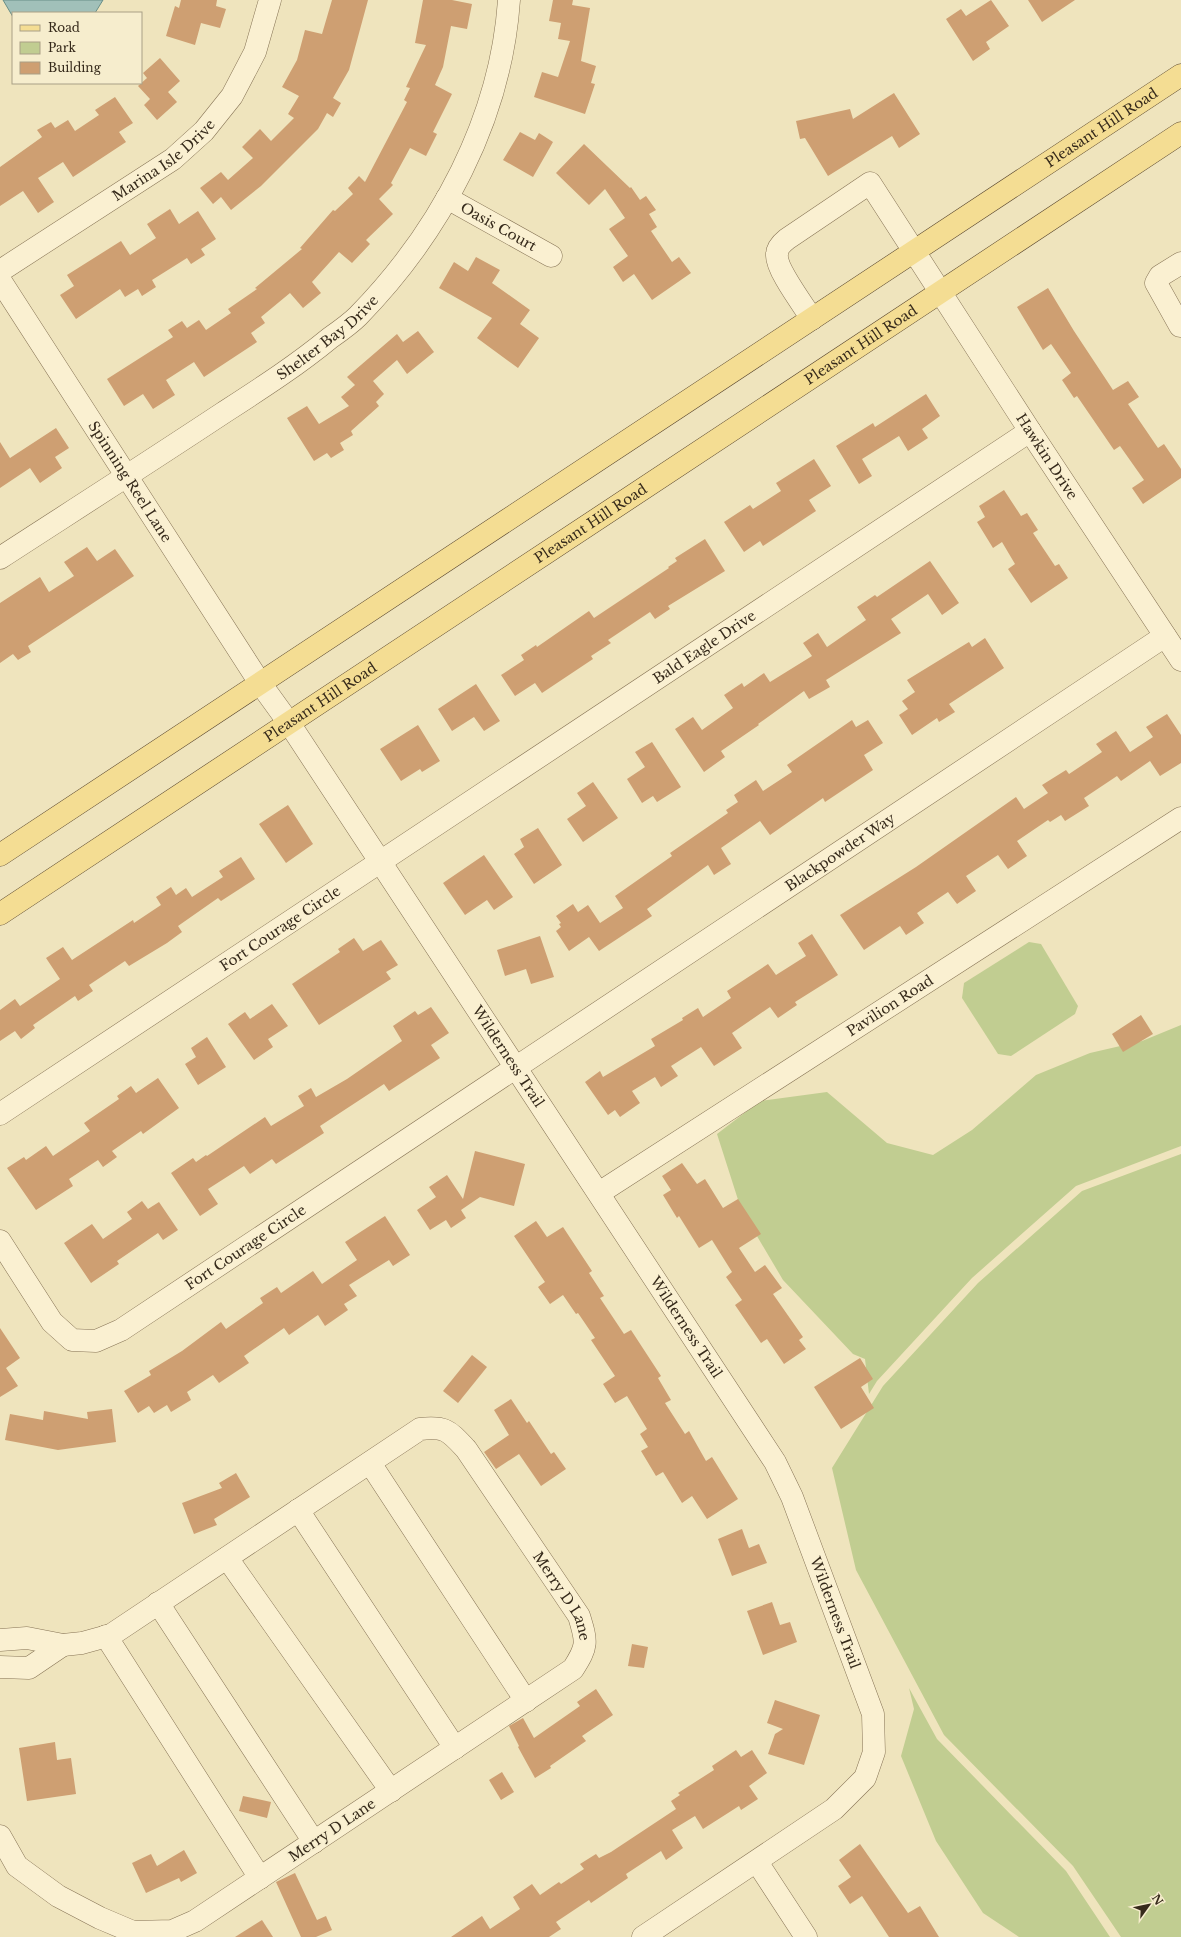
<svg xmlns="http://www.w3.org/2000/svg" width="1181" height="1937" font-family="'Libre Baskerville',serif">
  <style>
    .green { fill: #c1cd91 }
    .water { fill: #a1c0b9; stroke: #698e87 }
    .building { fill: #ce9f72 }
    .lines { fill: none; stroke-linecap: round; stroke-linejoin: round }
    .minor-casing { stroke: #877456; stroke-width: 23 }
    .major-casing { stroke: #54412b; stroke-width: 23 }
    .minor { stroke: #faf0d1; stroke-width: 22 }
    .major { stroke: #f4dd93; stroke-width: 22 }
    .labels { text-anchor: middle; stroke-width: 3; stroke-linejoin: round; paint-order: stroke }
    .street-label { font-size: 14px; fill: #362a1b; stroke: #f6edcd }
  </style>
  <rect width="100%" height="100%" fill="#efe4bd"/>
  <g class="green">
    <path d="M1029 942 1041 944 1078 1006 1075 1014 1011 1056 998 1054 962 998 964 983Z"/>
    <path d="M1181 1025V1146L1076 1186 972 1278 877 1381 869 1394 865 1359 853 1354 783 1280 741 1209 717 1134 760 1101 827 1092 887 1143 933 1155 972 1130 1036 1075 1090 1053 1142 1041Z"/>
    <path d="M1181 1154V1937H1121L1073 1866 944 1735 856 1570 832 1468 883 1386 978 1283 1082 1191Z"/>
    <path d="M909 1688 937 1739 1066 1871 1110 1937H1019L983 1913 936 1841 901 1756 914 1709Z"/>
  </g>
  <path class="water" d="M3 0H103L95 13H13V17Z"/>
  <g class="building">
    <path d="M181 0H217L216 6 226 9 220 28 201 23 195 45 166 36 175 6 179 8Z"/>
    <path d="M332 0H368L349 70 333 98 341 103 333 117 327 113 318 129 261 186 231 210 221 197 213 204 200 188 221 172 228 180 253 158 242 147 260 129 271 141 294 118 288 114 299 96 282 87 297 60 305 30 322 34Z"/>
    <path d="M423 0H452L472 4 467 29 451 26 443 67 435 85 452 94 433 132 437 134 426 156 410 148 391 183 393 185 379 199 393 214 366 240 370 244 352 263 339 252 312 282 321 293 303 308 290 293 261 317 265 323 251 333 257 342 204 377 194 362 166 380 175 395 153 409 143 394 124 406 107 379 173 337 168 330 182 321 187 328 199 320 206 330 231 313 228 309 257 289 255 288 302 249 300 248 333 210 335 211 353 194 348 188 359 176 365 182 407 102 404 100 410 88 406 87 426 45 415 43Z"/>
    <path d="M553 0H573L572 5 590 8 581 61 596 66 591 83 595 84 585 114 534 97 542 72 558 77 570 41 558 39 561 23 549 21Z"/>
    <path d="M991 0 1009 26 986 42 990 49 973 61 946 19 961 9 966 16Z"/>
    <path d="M1028 0H1075L1042 22Z"/>
    <path d="M160 58 180 81 168 92 177 102 157 120 144 105 150 99 138 86 147 78 143 73Z"/>
    <path d="M894 93 920 134 899 148 892 136 828 176 805 138 800 139 796 121 850 109 853 119Z"/>
    <path d="M115 97 133 123 119 132 126 142 73 177 63 162 38 178 54 202 38 213 23 191 0 206V167L42 137 37 130 51 122 55 128 68 120 75 131 99 115 95 110Z"/>
    <path d="M520 132 535 140 539 133 553 142 533 177 503 160Z"/>
    <path d="M584 144 630 188 631 187 640 200 646 196 656 210 649 214 657 227 651 231 672 262 679 257 691 273 652 300 634 274 623 282 613 267 628 256 609 229 625 218 605 189 589 205 556 173Z"/>
    <path d="M170 209 179 224 198 211 216 239 201 249 205 255 191 264 187 258 152 280 156 287 142 296 138 289 125 297 120 289 76 319 60 295 74 286 67 275 121 241 130 255 156 238 147 224Z"/>
    <path d="M476 257 500 270 492 283 530 310 520 324 539 338 518 368 477 338 492 318 439 288 454 262 468 271Z"/>
    <path d="M1048 288 1074 331 1113 390 1128 381 1139 397 1128 404 1158 448 1164 444 1181 469V478L1143 504 1132 488 1144 480 1120 446 1114 450 1077 396 1074 398 1062 380 1071 373 1051 344 1043 350 1017 307Z"/>
    <path d="M418 331 434 352 407 374 397 360 373 381 384 394 376 402 379 406 351 431 353 435 340 443 344 450 331 458 327 453 314 461 287 418 307 406 319 424 349 406 341 397 355 385 347 377 397 334 403 342Z"/>
    <path d="M926 394 940 416 922 429 928 438 908 451 899 436 862 459 872 476 859 484 836 446 873 423 875 427Z"/>
    <path d="M56 428 69 448 55 457 62 468 40 483 30 468 0 488V442L10 458Z"/>
    <path d="M814 459 831 486 809 500 816 511 763 546 760 541 744 552 724 522 750 505 753 509 781 491 776 483Z"/>
    <path d="M1004 490 1021 516 1027 513 1038 530 1033 533 1055 566 1059 564 1068 578 1031 603 1008 569 1015 564 1002 542 993 548 977 522 985 517 979 506Z"/>
    <path d="M705 539 725 571 668 606 670 609 655 619 650 612 608 640 611 643 591 656 593 659 542 693 535 683 515 696 501 675 524 660 521 655 536 645 537 647 589 611 594 618 669 568 668 567 677 561 675 558Z"/>
    <path d="M87 547 97 561 115 549 134 576 28 646 31 652 18 660 13 654 0 663V603L40 577 49 592 74 576 64 562Z"/>
    <path d="M930 561 959 603 942 615 928 594 891 619 901 633 826 680 830 687 809 699 804 691 758 724 759 725 721 751 725 757 704 772 675 729 693 717 702 730 733 708 724 695 742 683 744 687 764 673 770 682 812 656 803 643 818 633 827 647 866 620 857 607 875 595 877 597Z"/>
    <path d="M985 638 1004 668 949 704 955 712 939 722 937 718 912 735 899 715 908 709 902 701 915 692 907 680 969 642 972 647Z"/>
    <path d="M476 684 500 721 484 731 474 717 452 731 438 709Z"/>
    <path d="M1167 714 1181 735V763L1160 776 1150 761 1121 781 1117 776 1084 798 1089 806 1065 821 1061 815 1050 822 1048 820 1017 841 1027 856 1008 869 998 855 966 876 976 891 957 904 948 892 917 913 924 923 906 935 900 926 864 950 840 915 916 867 1016 797 1024 809 1048 793 1042 785 1066 770 1069 774 1102 752 1096 744 1116 731 1130 752 1153 737 1146 727Z"/>
    <path d="M852 720 856 727 868 720 883 743 864 755 873 770 825 802 823 798 770 835 760 821 721 848 731 864 714 875 708 865 647 909 652 916 599 951 589 937 569 951 556 931 561 927 559 924 561 923 556 916 573 904 578 912 588 905 600 923 623 908 615 896 672 856 670 853 728 813 726 810 738 802 734 795 756 780 763 791 792 772 787 765Z"/>
    <path d="M418 725 440 761 422 772 420 769 401 781 380 749Z"/>
    <path d="M652 742 681 787 657 802 653 796 642 803 627 779 645 767 635 752Z"/>
    <path d="M593 782 618 818 583 842 567 819 586 806 577 793Z"/>
    <path d="M288 805 313 844 286 863 259 824Z"/>
    <path d="M538 828 562 865 534 884 514 854 524 847 520 839Z"/>
    <path d="M484 855 513 897 494 910 487 900 465 915 443 883Z"/>
    <path d="M241 857 255 879 221 901 218 898 178 926 182 932 167 943 129 966 125 961 89 985 93 991 78 1001 75 996 33 1025 35 1028 21 1039 15 1031 0 1041V1010L15 999 20 1006 60 979 46 958 63 947 72 960 133 920 134 923 161 905 156 897 171 887 176 895 186 888 192 897 223 877 219 871Z"/>
    <path d="M812 934 838 975 795 1002 797 1005 778 1018 770 1007 732 1033 742 1048 714 1066 701 1047 671 1066 678 1076 661 1087 655 1077 632 1091 640 1103 620 1117 615 1110 608 1115 585 1082 600 1071 603 1077 655 1046 651 1039 683 1020 682 1018 698 1008 703 1017 731 998 727 991 768 964 776 975 806 956 798 943Z"/>
    <path d="M540 936 554 977 531 984 526 969 505 976 497 950Z"/>
    <path d="M354 938 363 951 381 940 398 965 386 972 391 979 319 1025 292 984 340 952 338 949Z"/>
    <path d="M272 1004 288 1026 268 1039 273 1047 254 1060 228 1024 245 1012 250 1019Z"/>
    <path d="M431 1007 449 1033 431 1045 440 1058 389 1091 384 1084 320 1126 324 1133 276 1164 272 1159 250 1174 244 1166 208 1189 218 1204 200 1216 171 1173 193 1158 196 1162 206 1155 207 1156 265 1117 271 1126 304 1106 298 1096 311 1088 316 1097 347 1079 402 1041 393 1026 415 1011 418 1015Z"/>
    <path d="M1141 1015 1153 1034 1123 1052 1112 1034Z"/>
    <path d="M207 1037 226 1067 198 1085 185 1064 196 1057 191 1048Z"/>
    <path d="M158 1078 179 1108 143 1134 141 1131 112 1151 117 1157 103 1167 98 1160 69 1179 73 1186 36 1210 7 1168 24 1157 26 1160 46 1146 53 1156 90 1131 84 1123 119 1099 117 1096 131 1086 136 1093Z"/>
    <path d="M475 1151 525 1164 514 1206 480 1197 461 1210 466 1218 451 1228 446 1220 430 1230 417 1210 436 1197 429 1187 447 1175 463 1199Z"/>
    <path d="M682 1163 697 1184 705 1179 723 1208 738 1199 761 1234 739 1248 755 1272 765 1265 782 1288 773 1294 803 1337 799 1340 806 1349 784 1364 767 1339 761 1343 735 1305 742 1300 726 1277 732 1272 712 1240 699 1248 679 1216 677 1218 663 1195 671 1190 662 1176Z"/>
    <path d="M142 1201 148 1209 159 1202 178 1230 163 1240 158 1233 117 1261 119 1264 91 1283 64 1243 92 1224 103 1239 132 1219 127 1212Z"/>
    <path d="M385 1216 410 1255 393 1266 389 1260 349 1285 357 1296 344 1304 348 1310 325 1326 318 1315 289 1335 284 1328 244 1356 249 1363 219 1383 213 1375 187 1392 191 1400 171 1412 167 1405 154 1413 149 1406 138 1413 124 1391 151 1375 149 1371 182 1351 221 1322 226 1329 263 1303 260 1298 277 1287 281 1293 313 1271 322 1284 357 1260 345 1242Z"/>
    <path d="M536 1221 547 1237 563 1227 592 1271 589 1273 604 1296 600 1298 624 1334 631 1330 661 1376 658 1378 671 1400 665 1403 685 1434 689 1431 706 1461 712 1457 738 1499 707 1519 692 1496 682 1503 663 1472 656 1476 641 1451 648 1447 640 1434 647 1429 627 1396 615 1403 603 1384 615 1376 591 1340 595 1338 578 1313 576 1314 563 1295 550 1304 538 1287 545 1282 514 1236Z"/>
    <path d="M0 1328 20 1358 6 1368 18 1386 0 1397Z"/>
    <path d="M472 1355 487 1367 458 1403 443 1391Z"/>
    <path d="M860 1358 873 1379 861 1387 874 1408 841 1429 814 1387Z"/>
    <path d="M511 1399 527 1423 529 1421 551 1454 554 1452 566 1469 541 1486 519 1454 496 1469 484 1452 509 1435 494 1410Z"/>
    <path d="M112 1409 116 1442 58 1450 5 1440 10 1414 43 1420 44 1411 88 1419 87 1412Z"/>
    <path d="M236 1473 250 1497 214 1519 217 1525 194 1534 182 1503 222 1488 219 1483Z"/>
    <path d="M742 1529 749 1548 759 1544 767 1563 732 1576 718 1539Z"/>
    <path d="M772 1602 780 1625 790 1622 797 1642 763 1655 747 1611Z"/>
    <path d="M632 1644 648 1647 644 1668 628 1666Z"/>
    <path d="M596 1689 613 1715 582 1736 586 1741 550 1766 551 1768 535 1778 518 1747 519 1746 509 1726 523 1718 534 1738 580 1706 577 1702Z"/>
    <path d="M775 1700 820 1715 804 1765 768 1754 775 1734 783 1729 767 1723Z"/>
    <path d="M55 1742 57 1760 71 1758 76 1794 27 1801 19 1748Z"/>
    <path d="M736 1750 741 1757 752 1750 767 1773 749 1786 758 1799 741 1810 739 1806 703 1829 695 1816 672 1830 683 1848 666 1860 661 1851 626 1874 628 1878 591 1903 589 1900 556 1922 561 1929 549 1937H451L482 1916 490 1929 520 1909 513 1897 532 1884 540 1895 559 1882 561 1884 584 1869 580 1864 596 1854 599 1858 611 1852 676 1809 671 1801 680 1795 678 1793 714 1770 712 1766Z"/>
    <path d="M502 1772 514 1792 501 1800 489 1780Z"/>
    <path d="M243 1796 271 1802 267 1818 239 1811Z"/>
    <path d="M860 1844 908 1913 920 1906 939 1937H889L862 1896 850 1904 838 1886 851 1877 839 1860Z"/>
    <path d="M184 1850 197 1873 181 1882 179 1878 146 1893 132 1863 151 1854 157 1866Z"/>
    <path d="M295 1873 317 1920 326 1916 332 1930 316 1937H301L276 1882Z"/>
    <path d="M262 1920 273 1937H235Z"/>
  </g>
  <g class="lines">
    <defs>
      <g id="minor">
        <path id="s1" d="M447 198 551 256"/>
        <path id="s2" d="M0 271 173 159 204 131 232 96 255 52 270 0"/>
        <path id="s3" d="M0 280 260 683 289 723 775 1462 792 1497 873 1714 874 1752 865 1778 834 1809 643 1937"/>
        <path id="s4" d="M812 319C804 306 775 268 777 254 777 248 782 243 787 239L870 183 1030 431 1181 660"/>
        <path d="M1180 326 1156 283 1160 276 1181 263"/>
        <path id="s5" d="M0 558C74 510 149 462 223 413 260 389 296 366 330 338 340 331 350 324 358 316 441 231 501 119 509 0"/>
        <path id="s6" d="M0 1114 1030 431"/>
        <path id="s7" d="M599 1193 1181 818"/>
        <path id="s8" d="M0 1241 52 1322 72 1340 96 1341 121 1330 1165 636"/>
        <path d="M370 1463 526 1701"/>
        <path d="M298 1510 455 1748"/>
        <path d="M227 1558 391 1791"/>
        <path d="M158 1603 314 1842"/>
        <path d="M106 1636 260 1878"/>
        <path id="s9" d="M0 1640 27 1638 63 1645 82 1643 111 1635 420 1429C446 1426 449 1431 466 1449L579 1616C587 1642 588 1646 573 1669L195 1921 172 1931 133 1932 100 1918 58 1896 17 1866 0 1836"/>
        <path d="M0 1667 29 1668 63 1645"/>
        <path d="M757 1862 806 1937"/>
      </g>
      <g id="major">
        <path id="s10" d="M0 855 1181 75"/>
        <path id="s11" d="M0 914 1181 133"/>
      </g>
    </defs>
    <use href="#minor" class="minor-casing"/>
    <use href="#major" class="major-casing"/>
    <use href="#minor" class="minor"/>
    <use href="#major" class="major"/>
  </g>
  <g class="labels">
    <g class="street-label">
      <text dy="5" stroke="none"><textPath href="#s10" startOffset="1320">Pleasant Hill Road</textPath></text>
      <text dy="5" stroke="none"><textPath href="#s2" startOffset="198">Marina Isle Drive</textPath></text>
      <text dy="5" stroke="none"><textPath href="#s1" startOffset="59">Oasis Court</textPath></text>
      <text dy="5" stroke="none"><textPath href="#s5" startOffset="395">Shelter Bay Drive</textPath></text>
      <text dy="5" stroke="none"><textPath href="#s11" startOffset="1032">Pleasant Hill Road</textPath></text>
      <text dy="5" stroke="none"><textPath href="#s4" startOffset="519">Hawkin Drive</textPath></text>
      <text dy="5" stroke="none"><textPath href="#s3" startOffset="240">Spinning Reel Lane</textPath></text>
      <text dy="5" stroke="none"><textPath href="#s11" startOffset="708">Pleasant Hill Road</textPath></text>
      <text dy="5" stroke="none"><textPath href="#s6" startOffset="845">Bald Eagle Drive</textPath></text>
      <text dy="5" stroke="none"><textPath href="#s11" startOffset="384">Pleasant Hill Road</textPath></text>
      <text dy="5" stroke="none"><textPath href="#s8" startOffset="1038">Blackpowder Way</textPath></text>
      <text dy="5" stroke="none"><textPath href="#s6" startOffset="336">Fort Courage Circle</textPath></text>
      <text dy="5" stroke="none"><textPath href="#s7" startOffset="346">Pavilion Road</textPath></text>
      <text dy="5" stroke="none"><textPath href="#s3" startOffset="928">Wilderness Trail</textPath></text>
      <text dy="5" stroke="none"><textPath href="#s8" startOffset="324">Fort Courage Circle</textPath></text>
      <text dy="5" stroke="none"><textPath href="#s3" startOffset="1252">Wilderness Trail</textPath></text>
      <text dy="5" stroke="none"><textPath href="#s9" startOffset="714">Merry D Lane</textPath></text>
      <text dy="5" stroke="none"><textPath href="#s3" startOffset="1576">Wilderness Trail</textPath></text>
      <text transform="translate(332 1830) rotate(-34)" y="5">Merry D Lane</text>
    </g>
  </g>
  <rect x="12" y="12" width="130" height="72" fill="#f6edcd" stroke="#a99f86"/>
  <rect x="20" y="25" width="20" height="6" fill="#f4dd93" stroke="#a99f86"/>
  <text x="48" y="32" font-size="12" fill="#362a1b">Road</text>
  <rect x="20" y="42" width="20" height="12" fill="#c1cd91" stroke="#a99f86"/>
  <text x="48" y="52" font-size="12" fill="#362a1b">Park</text>
  <rect x="20" y="62" width="20" height="12" fill="#ce9f72" stroke="#a99f86"/>
  <text x="48" y="72" font-size="12" fill="#362a1b">Building</text>
  <g transform="translate(1149 1905) rotate(57)" stroke="#f6edcd" stroke-width="3" paint-order="stroke">
  <path d="M0-3L7 15L0 10L-7 15Z" fill="#362a1b"/>
  <text y="-6" font-size="11" font-weight="bold" text-anchor="middle" fill="#362a1b">N</text>
  </g>
</svg>
